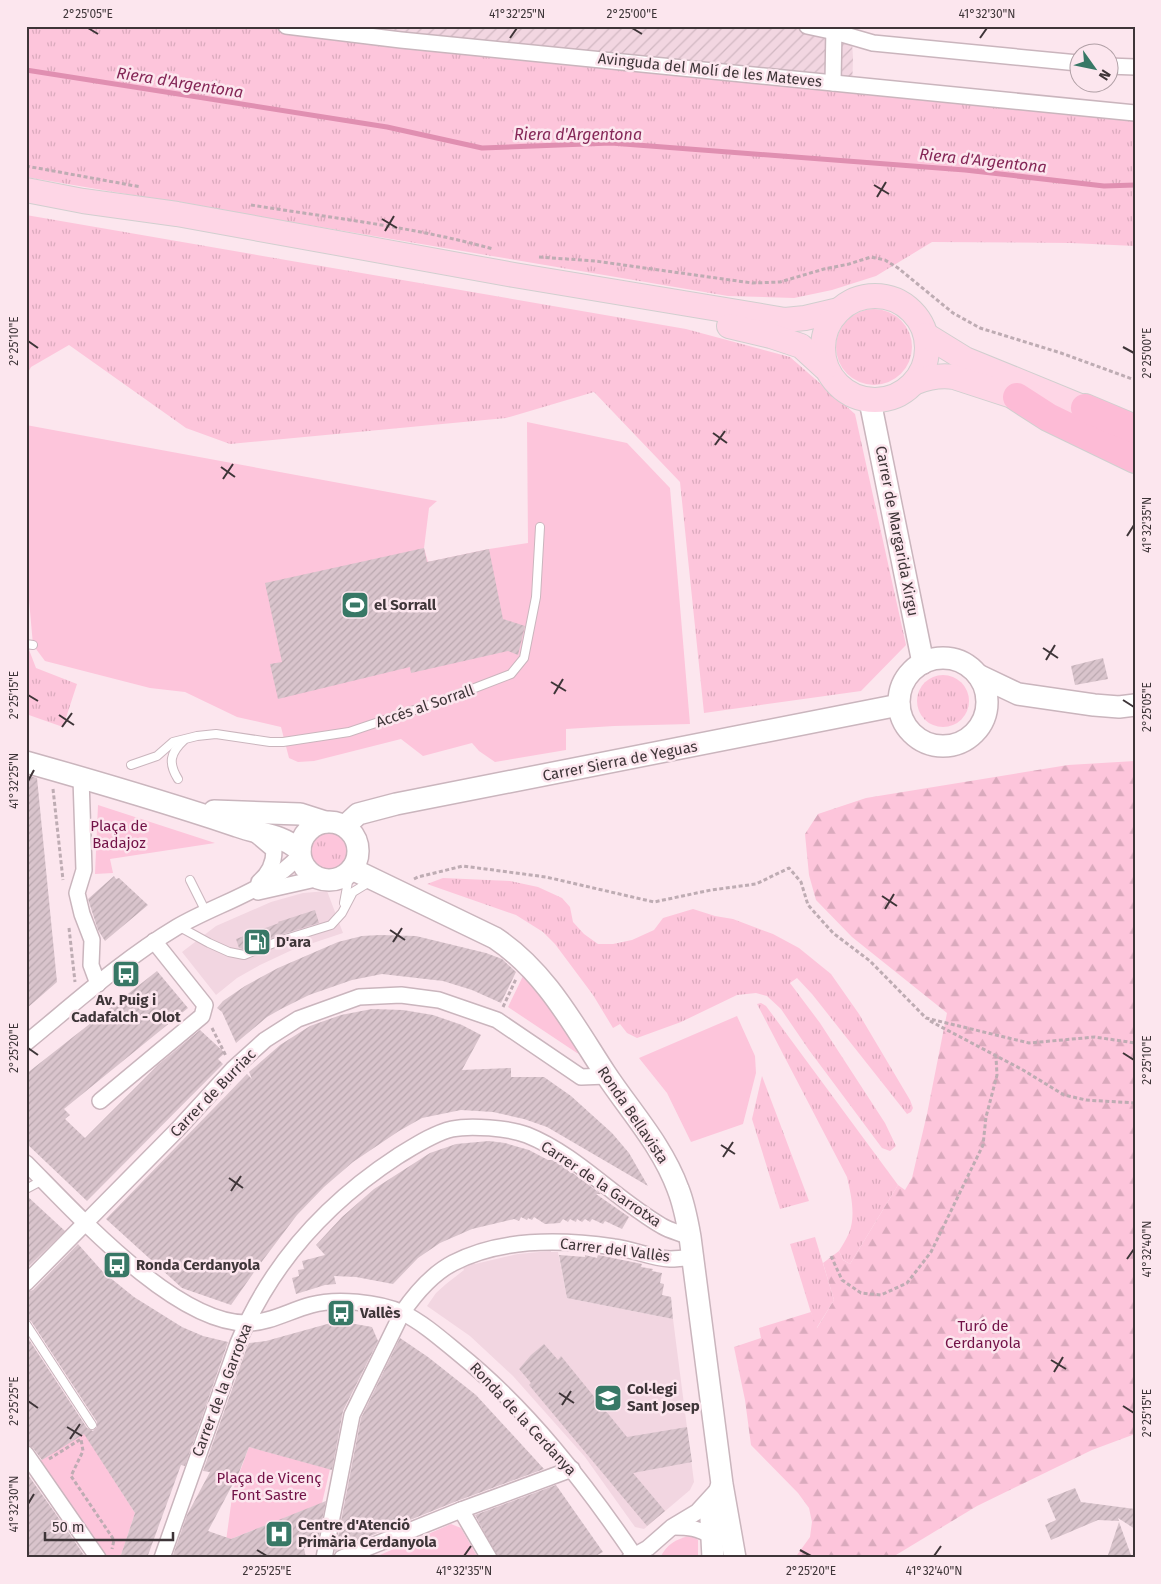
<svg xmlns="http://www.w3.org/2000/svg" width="1161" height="1584" font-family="'Fira Sans',sans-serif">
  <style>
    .built { fill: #f2d6e1 }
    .industrial { fill: url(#industrial-furrows) }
    .grass { fill: url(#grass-tufts) }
    .forest { fill: url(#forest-firs) }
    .park { fill: #fdc5db }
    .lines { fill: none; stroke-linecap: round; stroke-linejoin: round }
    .stream { stroke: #e08fb1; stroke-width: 5 }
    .building { fill: url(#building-hatch) }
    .lane-casing { stroke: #cab5bd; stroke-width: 10 }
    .street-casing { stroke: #cab5bd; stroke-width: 18 }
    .secondary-casing { stroke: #cab5bd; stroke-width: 24 }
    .primary-casing { stroke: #d1cfcf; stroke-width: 26 }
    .highway-casing { stroke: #d1cfcf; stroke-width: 30 }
    .path { stroke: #beacb3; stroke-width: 3; stroke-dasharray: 4 2.5; stroke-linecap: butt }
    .lane { stroke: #fff; stroke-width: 8 }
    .street { stroke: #fff; stroke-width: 15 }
    .secondary { stroke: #fff; stroke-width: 21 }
    .primary { stroke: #fed6e6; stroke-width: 24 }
    .highway { stroke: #fdbbd6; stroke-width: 28 }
    .ticks { fill: none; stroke: #3e3538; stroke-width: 2 }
    .labels { text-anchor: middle; stroke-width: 5; stroke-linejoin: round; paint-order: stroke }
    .street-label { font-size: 15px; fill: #3e3538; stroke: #fce6ee }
    .poi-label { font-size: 15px; font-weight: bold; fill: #3e3538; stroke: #fce6ee; text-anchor: start }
    .park-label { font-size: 15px; fill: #721247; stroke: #fce6ee }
    .water-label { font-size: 16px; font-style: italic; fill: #852757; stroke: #fce6ee }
    .neatline { fill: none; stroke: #3e3538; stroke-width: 2 }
    .ticks-label { font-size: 12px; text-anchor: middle; fill: #3e3538 }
  </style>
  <defs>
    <pattern id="industrial-furrows" width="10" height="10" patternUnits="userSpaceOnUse" patternTransform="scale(1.25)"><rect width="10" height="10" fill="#f2d6e1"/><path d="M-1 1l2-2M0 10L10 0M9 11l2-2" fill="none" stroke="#d1b8c2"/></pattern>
    <pattern id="grass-tufts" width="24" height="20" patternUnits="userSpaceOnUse" patternTransform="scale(1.25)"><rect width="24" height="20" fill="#fdc5db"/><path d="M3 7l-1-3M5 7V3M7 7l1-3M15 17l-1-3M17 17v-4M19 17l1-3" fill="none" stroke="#daaabd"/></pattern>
    <pattern id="forest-firs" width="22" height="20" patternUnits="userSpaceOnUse" patternTransform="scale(1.25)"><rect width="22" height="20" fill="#fdc5db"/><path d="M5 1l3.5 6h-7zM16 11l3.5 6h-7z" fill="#daaabd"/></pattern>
    <pattern id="building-hatch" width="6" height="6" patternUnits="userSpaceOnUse" patternTransform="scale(1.25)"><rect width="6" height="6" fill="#d9c4cc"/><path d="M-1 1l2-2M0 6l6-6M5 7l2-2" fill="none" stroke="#bba9b0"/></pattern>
  </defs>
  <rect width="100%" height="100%" fill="#fce6ee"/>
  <g class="built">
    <path d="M327 891 343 933 292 950 260 965 237 978 216 995 182 952 216 926 271 902 303 893Z"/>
    <path d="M551 1251V1252H558L567 1298 673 1319 694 1482 690 1490 644 1529 635 1527 585 1457 513 1376 470 1336 427 1306 436 1293 446 1284 464 1270 463 1268 473 1263 475 1264 518 1254Z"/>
  </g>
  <path class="industrial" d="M277 26H851L853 58 852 92 616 68Z"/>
  <g class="grass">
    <path d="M26 26H277L616 68 1135 119V246L1071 243 932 242 876 276 832 290 794 298 728 296 26 177Z"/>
    <path d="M26 215 686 329 790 357 855 414 906 645 861 691 704 713 680 482 594 392 506 418 230 444 186 428 69 345 31 367 26 376Z"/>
    <circle cx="874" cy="347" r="38"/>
    <path d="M26 642 36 668 77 684 63 727 26 714Z"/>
    <circle cx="943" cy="701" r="26"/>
    <circle cx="328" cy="851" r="19"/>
    <path d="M443 878 510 881 538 887 562 898 570 907 573 922 584 934 598 944H613L632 940 654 930 663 918 693 909 715 916 733 919 773 934 799 948 831 974 859 1014 910 1100 913 1108 911 1112 907 1114 812 994 797 978 790 983 820 1023 885 1123 896 1146 890 1151 882 1148 809 1050 781 1009 767 996 756 993 737 995 681 1022 637 1038 627 1033 620 1024 613 1028 593 995 555 944 543 932 516 915 427 884Z"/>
    <path d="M761 1003 766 1006 898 1185 850 1264 843 1260 839 1251C842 1246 846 1240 849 1233 856 1216 851 1194 847 1177L757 1004Z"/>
    <path d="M762 1076 809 1201 780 1209 752 1119Z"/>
    <path d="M815 1237 834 1300 816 1329 790 1244Z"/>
  </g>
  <path class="forest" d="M1135 761V1434L1092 1450 977 1506 891 1558H790L797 1555 810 1537 812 1522 809 1508 798 1493 751 1445 745 1400 734 1347 761 1338 759 1328 811 1312 817 1328 834 1300 823 1263 839 1251 843 1260 850 1264 898 1185 905 1190 912 1178 927 1114 947 1013 852 937 816 900 809 875 805 834 818 814 866 798 1068 765Z"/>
  <g class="park">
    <path d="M527 422 627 443 670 488 690 724 614 726 566 729V750L495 762 479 751 472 743 423 756 401 739 314 761 298 762 289 758 281 727 237 717 185 692 150 688 45 661 33 645 26 566V425L437 501 429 508 424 548 428 562 489 549 528 543Z"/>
    <path d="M98 805 215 843 110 859 113 873 95 874Z"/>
    <path d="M524 974 552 1008 581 1054 577 1053 508 1007Z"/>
    <path d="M737 1016 755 1056 756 1073 743 1124 691 1142 667 1093 639 1058Z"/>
    <path d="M84 1433 135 1513 120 1558H107L40 1461Z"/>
    <path d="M249 1447 330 1469 322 1503 226 1541 233 1490Z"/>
    <path d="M451 1524 461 1528 478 1558H373Z"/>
    <path d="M689 1536H693L698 1540V1558H660C666 1545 676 1539 689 1536Z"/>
  </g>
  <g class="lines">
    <path class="stream" d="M26 70 387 127 482 148 611 143 965 170 1104 186 1135 185"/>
  </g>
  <g class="building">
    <path d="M424 548 427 562 489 549 503 619 525 626 518 655 508 651 411 673 410 667 278 699 270 664 282 662 265 583Z"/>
    <path d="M1103 658 1108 679 1075 685 1071 666Z"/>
    <path d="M26 775 37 778 57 982 26 1009Z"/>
    <path d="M114 876 116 879 119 878 148 905 105 941 98 930 88 899Z"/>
    <path d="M315 910 319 923 277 936 243 949 239 948 236 939 279 923 278 922Z"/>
    <path d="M380 935 416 936 486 953 502 959 516 972 501 1003 472 990 443 981 382 974 352 980 309 995 281 1009 267 1017 236 1043 222 1012 217 1008 223 1001 245 986 278 968 338 942 362 936Z"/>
    <path d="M157 971 188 1008 64 1109 70 1115 65 1119 85 1138 159 1064 200 1030 225 1053 218 1059 223 1064 87 1201 26 1143V1074Z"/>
    <path d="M372 1009 403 1010 433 1015 462 1025 481 1035 462 1070 511 1068V1077H544L571 1096 612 1133 629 1153 648 1186 547 1127 524 1119 493 1112 461 1110 422 1118 399 1131 353 1162 324 1187 297 1215 257 1268 231 1305 182 1288 106 1219 247 1074 252 1079 249 1072 280 1045 310 1026 341 1015Z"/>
    <path d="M489 1141 505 1143 529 1150 548 1160H553L562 1165 601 1194H596L629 1217 622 1229 605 1221 603 1224 592 1219 590 1222 585 1219 582 1222 577 1219 576 1222 570 1219 568 1222 563 1219 560 1223 545 1224 534 1217 532 1220 528 1218 527 1220 521 1217 519 1221 514 1219 472 1229 440 1243 418 1258 393 1284 356 1277 334 1276 336 1284 325 1285 296 1294 292 1278 299 1276 298 1270 304 1269 302 1261 325 1255 316 1245 342 1217 374 1189 430 1153 456 1144Z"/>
    <path d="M26 1195 65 1231 26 1269Z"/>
    <path d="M78 1244 103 1272 134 1297 182 1327 203 1336 228 1342 185 1466 181 1465 147 1558H120L135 1513 84 1434 42 1460 33 1448 26 1445V1335L87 1428 93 1431 97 1427V1422L31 1321 26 1318V1292L33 1290Z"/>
    <path d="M559 1255 585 1257V1255L597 1258 598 1255 642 1264 641 1267 653 1269 652 1271 662 1273 660 1283 664 1284 662 1295 671 1297 673 1319 567 1298Z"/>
    <path d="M338 1321 372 1327 378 1341 343 1411 332 1470 249 1447 236 1480H235L208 1531 231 1539 326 1501 317 1546 304 1548 306 1558H172L187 1515 210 1472 203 1471 247 1347 249 1343 266 1341Z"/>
    <path d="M400 1338 428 1357 476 1395 544 1469 457 1501 338 1549 335 1552 361 1418Z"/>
    <path d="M544 1344 558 1360 561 1356 627 1437 687 1427 692 1462 633 1473 665 1511 647 1526 529 1385 531 1383 519 1369 531 1355Z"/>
    <path d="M26 1472 53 1510 86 1558H26Z"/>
    <path d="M556 1485 603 1552 592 1558H498L475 1515Z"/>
    <path d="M1075 1488 1081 1502 1135 1509V1529L1118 1518 1119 1521 1098 1520 1051 1540 1045 1525 1056 1520 1047 1499Z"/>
    <path d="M1119 1522 1132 1558H1107Z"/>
  </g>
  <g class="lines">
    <defs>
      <g id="lane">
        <path d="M26 644 33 645"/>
        <path d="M131 765 157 756 173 742 197 736 216 734 270 742H283L349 732 441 701 511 674 524 658 536 597 540 527"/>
        <path d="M178 779C168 763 170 753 184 740"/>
        <path d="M190 880 206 912"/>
        <path d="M344 903 350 871"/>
        <path d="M178 926 209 943 229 952 244 955 279 941 331 925 342 913 353 892 371 881"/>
        <path d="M26 1189 43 1180"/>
        <path d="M26 1324 92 1425"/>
      </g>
      <g id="street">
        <path d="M286 26 401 40 1135 113"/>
        <path d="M807 26 835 32 873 43 1078 63"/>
        <path d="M1108 66 1135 67"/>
        <path d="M833 83 834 26"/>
        <path d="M81 778 84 870 77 893 82 914 92 940 91 965 98 984"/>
        <path d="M255 834 274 850C274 863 270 873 259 882"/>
        <path d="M258 892 320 878"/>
        <path d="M26 1043C75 1003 122 960 177 927 218 903 268 891 300 855"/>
        <path d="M100 1101 202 1016 205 1005 154 941"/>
        <path d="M26 1163C74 1211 175 1324 247 1323 269 1323 289 1311 311 1305 336 1298 378 1302 403 1313 423 1323 440 1338 457 1352 528 1409 585 1483 636 1558"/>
        <path d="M26 1283 178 1129 233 1069 265 1040 298 1019 359 997 401 995 439 1000 497 1020 581 1077 607 1076"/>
        <path d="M26 1454 98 1558"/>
        <path d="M461 1510 489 1558"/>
        <path d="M673 1527C690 1527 697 1528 712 1536"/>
        <path d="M162 1558 238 1343C271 1263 326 1203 398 1156 413 1147 434 1133 452 1129 470 1125 509 1128 527 1135 577 1155 615 1199 662 1226 670 1231 681 1233 690 1237"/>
        <path d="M324 1558 352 1415 402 1313C415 1294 432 1274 453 1263 501 1238 561 1239 614 1247 632 1249 651 1258 670 1259 677 1259 685 1258 693 1257"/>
        <path d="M342 1558 461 1510 572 1469"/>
        <path d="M630 1558 648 1548 672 1527 697 1512 718 1489"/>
      </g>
      <g id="secondary">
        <path d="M870 401 923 663"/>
        <circle cx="943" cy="702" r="44"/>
        <path d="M978 675 1018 694 1094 705 1119 707 1135 705"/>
        <path d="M26 762C97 782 168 803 237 826 262 835 278 833 300 850"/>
        <path d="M214 811 300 814 325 822"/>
        <circle cx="329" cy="851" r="29"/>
        <path d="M345 826 358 814 396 804 899 705"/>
        <path d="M352 869 495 938C545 971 573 1024 605 1073 630 1111 662 1145 678 1189 684 1204 687 1220 690 1237L722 1484 735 1558"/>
        <path d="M713 1558 711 1519 721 1487"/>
      </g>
      <g id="primary">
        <path d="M26 190 83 201 177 214 514 275 785 320 805 318 839 310"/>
        <circle cx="875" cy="348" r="52"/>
        <path d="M729 326 771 336 801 346 825 368"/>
        <path d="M926 335 965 359 1085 408 1100 417"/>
        <path d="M916 382C929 377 940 375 954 377L1034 403"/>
      </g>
      <g id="highway">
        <path d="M1017 397 1048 417 1135 459"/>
        <path d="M1085 408 1135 429"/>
      </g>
    </defs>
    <use href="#lane" class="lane-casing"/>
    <use href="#street" class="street-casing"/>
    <use href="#secondary" class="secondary-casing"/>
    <use href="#primary" class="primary-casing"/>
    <use href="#highway" class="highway-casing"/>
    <g class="path">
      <path d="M26 166 141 187"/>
      <path d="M251 205C332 218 415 227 493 249"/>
      <path d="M539 257 595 261 752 283 780 282 824 269 849 264 871 257 885 260 898 268 953 313 980 328 1061 353 1135 380"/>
      <path d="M53 789 63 880"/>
      <path d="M414 879 418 877 463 866 546 877 654 902 711 890 756 884 789 868 801 882 808 905 833 933 870 961 926 1018 1029 1043 1095 1037 1135 1043"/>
      <path d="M69 928 75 982"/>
      <path d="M503 1007 516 979"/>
      <path d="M930 1021 1023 1070 1064 1095 1086 1100 1135 1103"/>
      <path d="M212 1028 226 1056"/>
      <path d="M831 1256 842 1280 861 1293 881 1295 907 1283 931 1252 983 1145 986 1117 997 1075 996 1057"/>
      <path d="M49 1459 81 1439 83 1451 71 1476 114 1540 112 1549"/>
    </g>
    <use href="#lane" class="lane"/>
    <use href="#street" class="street"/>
    <use href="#secondary" class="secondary"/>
    <use href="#primary" class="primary"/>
    <use href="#highway" class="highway"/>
  </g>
  <path class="ticks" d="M88 28 98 34M632 28 642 34M510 38 517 28M980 38 987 28M874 185 889 194M877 197 886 182M382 219 397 228M385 231 394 216M28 341 38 348M1123 347 1134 353M713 433 727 443M715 445 725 431M221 467 235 477M223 479 233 464M1127 536 1134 525M1043 648 1058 658M1046 660 1055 645M551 682 566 691M554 694 563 679M28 695 38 701M1123 700 1134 707M59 715 74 725M62 727 72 713M28 781 34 770M882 896 897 906M885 909 894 894M390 930 405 940M393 942 402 928M28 1048 38 1055M1123 1053 1134 1060M721 1145 735 1154M723 1157 733 1142M229 1178 243 1188M231 1191 241 1176M1127 1259 1134 1249M1051 1360 1066 1369M1054 1372 1063 1357M559 1393 574 1403M28 1401 38 1408M562 1405 571 1391M1123 1406 1134 1413M67 1427 82 1436M70 1439 80 1424M28 1504 34 1494M257 1550 267 1556M800 1550 811 1556M464 1556 471 1546M934 1556 941 1546"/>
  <defs>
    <symbol id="stadium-square" viewBox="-11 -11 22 22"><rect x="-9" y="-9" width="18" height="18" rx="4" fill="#387866" stroke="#fce6ee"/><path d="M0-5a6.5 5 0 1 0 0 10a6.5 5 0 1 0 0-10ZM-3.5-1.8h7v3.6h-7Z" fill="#fff"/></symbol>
    <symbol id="fuel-square" viewBox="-11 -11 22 22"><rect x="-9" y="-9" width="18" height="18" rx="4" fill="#387866" stroke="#fce6ee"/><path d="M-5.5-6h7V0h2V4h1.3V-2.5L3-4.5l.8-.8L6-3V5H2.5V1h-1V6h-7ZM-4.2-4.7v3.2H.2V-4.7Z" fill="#fff"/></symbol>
    <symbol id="bus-square" viewBox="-11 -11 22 22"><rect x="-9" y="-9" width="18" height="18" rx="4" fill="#387866" stroke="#fce6ee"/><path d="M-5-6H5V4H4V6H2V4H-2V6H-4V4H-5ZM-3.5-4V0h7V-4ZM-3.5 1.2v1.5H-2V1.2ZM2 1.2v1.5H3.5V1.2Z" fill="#fff"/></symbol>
    <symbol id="school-square" viewBox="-11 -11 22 22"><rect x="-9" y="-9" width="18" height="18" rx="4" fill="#387866" stroke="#fce6ee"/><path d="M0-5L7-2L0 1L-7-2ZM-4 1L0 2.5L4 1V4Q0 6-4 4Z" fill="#fff"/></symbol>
    <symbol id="hospital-square" viewBox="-11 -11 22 22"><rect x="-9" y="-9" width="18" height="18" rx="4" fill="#387866" stroke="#fce6ee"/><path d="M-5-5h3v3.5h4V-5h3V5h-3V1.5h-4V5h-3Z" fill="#fff"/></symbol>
  </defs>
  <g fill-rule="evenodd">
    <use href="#stadium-square" x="339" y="589" width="32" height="32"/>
    <use href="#fuel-square" x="241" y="926" width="32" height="32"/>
    <use href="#bus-square" x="110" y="958" width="32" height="32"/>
    <use href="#bus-square" x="101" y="1249" width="32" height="32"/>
    <use href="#bus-square" x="325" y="1297" width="32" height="32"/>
    <use href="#school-square" x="592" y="1382" width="32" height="32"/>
    <use href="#hospital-square" x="263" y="1518" width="32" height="32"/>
  </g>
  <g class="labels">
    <g class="street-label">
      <text transform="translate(710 70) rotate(6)" y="5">Avinguda del Molí de les Mateves</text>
      <text transform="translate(897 531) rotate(79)" y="5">Carrer de Margarida Xirgu</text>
      <text transform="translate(425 706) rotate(-19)" y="5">Accés al Sorrall</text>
      <text transform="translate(620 761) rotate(-11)" y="5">Carrer Sierra de Yeguas</text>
      <text transform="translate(213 1093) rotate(-46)" y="5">Carrer de Burriac</text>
      <text transform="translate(633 1115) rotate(56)" y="5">Ronda Bellavista</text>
      <text transform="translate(601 1184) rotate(34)" y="5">Carrer de la Garrotxa</text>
      <text transform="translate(615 1250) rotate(7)" y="5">Carrer del Vallès</text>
      <text transform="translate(222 1390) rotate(-69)" y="5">Carrer de la Garrotxa</text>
      <text transform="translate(523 1419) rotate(47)" y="5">Ronda de la Cerdanya</text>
    </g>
    <g class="poi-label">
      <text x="374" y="610">el Sorrall</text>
      <text x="276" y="947">D'ara</text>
      <text x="126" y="1005" text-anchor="middle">Av. Puig i<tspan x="126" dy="17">Cadafalch - Olot</tspan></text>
      <text x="136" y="1270">Ronda Cerdanyola</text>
      <text x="360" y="1318">Vallès</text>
      <text x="627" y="1394">Col·legi<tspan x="627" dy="17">Sant Josep</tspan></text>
      <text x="298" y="1530">Centre d'Atenció<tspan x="298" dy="17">Primària Cerdanyola</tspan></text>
    </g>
    <g class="park-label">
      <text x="119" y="831">Plaça de<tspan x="119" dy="17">Badajoz</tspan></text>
      <text x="983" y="1331">Turó de<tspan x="983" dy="17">Cerdanyola</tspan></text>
      <text x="269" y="1483">Plaça de Vicenç<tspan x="269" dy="17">Font Sastre</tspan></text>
    </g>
    <g class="water-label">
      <text transform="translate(180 82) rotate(9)" y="6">Riera d'Argentona</text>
      <text x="578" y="140">Riera d'Argentona</text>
      <text transform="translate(983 160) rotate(6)" y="6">Riera d'Argentona</text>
    </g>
  </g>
  <rect width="1161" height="1584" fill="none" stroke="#fce6ee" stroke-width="55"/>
  <g transform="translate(1094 68) rotate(123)"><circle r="24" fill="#fce6ee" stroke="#b09fa5"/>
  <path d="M0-4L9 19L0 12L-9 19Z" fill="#387866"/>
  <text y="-8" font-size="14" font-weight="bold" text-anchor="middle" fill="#3e3538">N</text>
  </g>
  <path d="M45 1532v8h128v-8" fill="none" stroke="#3e3538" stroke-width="2.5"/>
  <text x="52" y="1532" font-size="15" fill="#3e3538" stroke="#fce6ee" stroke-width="4" paint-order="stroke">50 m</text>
  <rect x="28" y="28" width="1106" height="1528" class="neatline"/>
  <g class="ticks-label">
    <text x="88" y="18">2°25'05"E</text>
    <text x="517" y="18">41°32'25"N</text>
    <text x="632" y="18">2°25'00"E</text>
    <text x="987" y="18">41°32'30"N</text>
    <text transform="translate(14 341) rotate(-90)" y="4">2°25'10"E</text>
    <text transform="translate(1147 353) rotate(-90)" y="4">2°25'00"E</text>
    <text transform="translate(1147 525) rotate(-90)" y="4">41°32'35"N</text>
    <text transform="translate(14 695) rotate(-90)" y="4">2°25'15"E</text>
    <text transform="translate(1147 707) rotate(-90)" y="4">2°25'05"E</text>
    <text transform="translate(14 781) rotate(-90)" y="4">41°32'25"N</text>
    <text transform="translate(14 1048) rotate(-90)" y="4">2°25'20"E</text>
    <text transform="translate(1147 1060) rotate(-90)" y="4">2°25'10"E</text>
    <text transform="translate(1147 1249) rotate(-90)" y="4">41°32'40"N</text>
    <text transform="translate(14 1401) rotate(-90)" y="4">2°25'25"E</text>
    <text transform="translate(1147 1413) rotate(-90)" y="4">2°25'15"E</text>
    <text transform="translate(14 1504) rotate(-90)" y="4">41°32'30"N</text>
    <text x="267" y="1575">2°25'25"E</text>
    <text x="464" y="1575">41°32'35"N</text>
    <text x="811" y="1575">2°25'20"E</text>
    <text x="934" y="1575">41°32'40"N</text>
  </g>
</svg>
